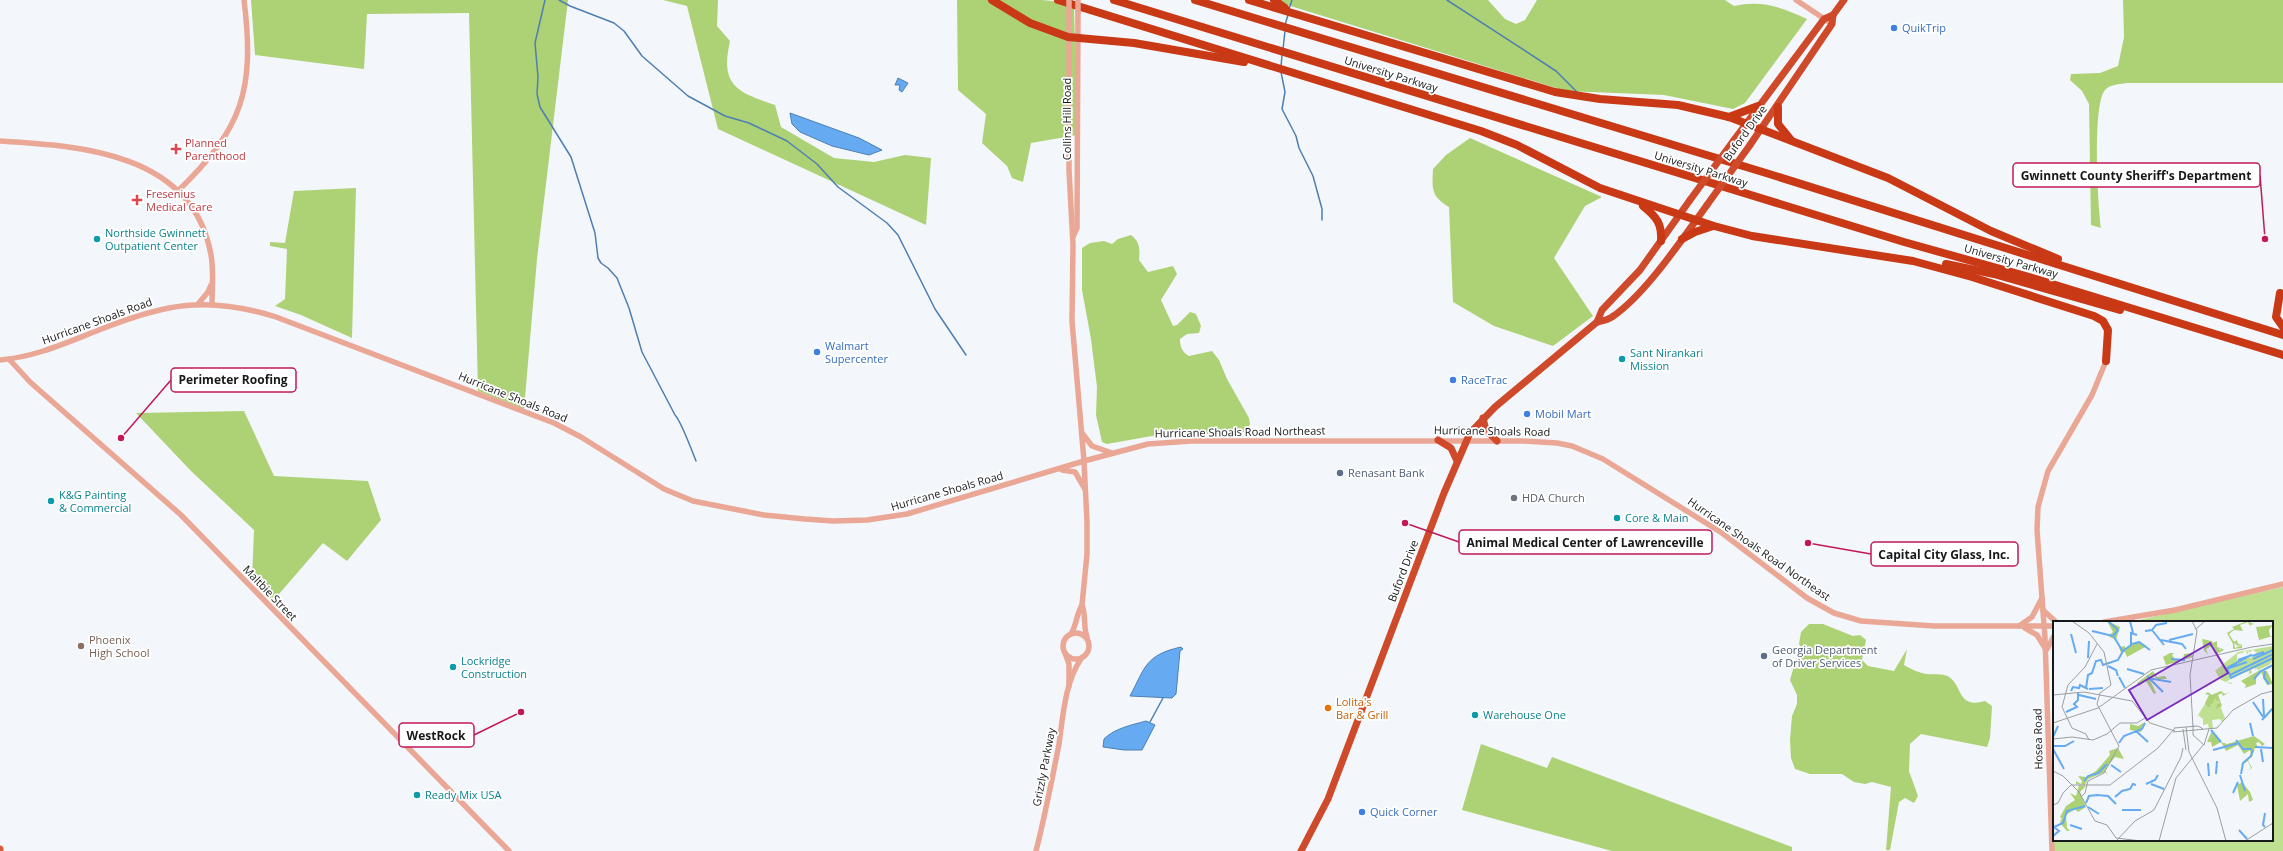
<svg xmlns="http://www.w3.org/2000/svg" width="2283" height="851" font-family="'Open Sans',sans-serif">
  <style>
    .green { fill: #bfe090 }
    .forest { fill: #add175 }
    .water { fill: #66abf2; stroke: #4e7fb1 }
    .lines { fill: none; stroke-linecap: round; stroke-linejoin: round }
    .stream { stroke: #4e7fb1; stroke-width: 1.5 }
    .tertiary { stroke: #eaa796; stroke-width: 5.5 }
    .primary { stroke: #d45c40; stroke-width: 7 }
    .trunk { stroke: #ce4a2b; stroke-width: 7 }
    .motorway { stroke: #c93916; stroke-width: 8 }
    .tertiary-bridge { stroke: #eaa796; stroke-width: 5.5 }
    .trunk-bridge { stroke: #ce4a2b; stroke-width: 7 }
    .shop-dot { fill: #3f7fe0; stroke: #fff; stroke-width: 1.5 }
    .health-dot { fill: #e0444e; stroke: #fff; stroke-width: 1.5 }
    .culture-dot { fill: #0f9aa8; stroke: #fff; stroke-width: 1.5 }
    .service-dot { fill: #5c6f8a; stroke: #fff; stroke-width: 1.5 }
    .worship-dot { fill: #6b7280; stroke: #fff; stroke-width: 1.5 }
    .education-dot { fill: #8d6e63; stroke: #fff; stroke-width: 1.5 }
    .food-dot { fill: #e8710a; stroke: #fff; stroke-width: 1.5 }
    .labels { text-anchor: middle; stroke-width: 3.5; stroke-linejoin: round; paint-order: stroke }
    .shop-label { font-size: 11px; fill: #366cbe; stroke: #fff; text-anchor: start }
    .street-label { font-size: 11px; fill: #17181a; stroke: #fff }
    .health-label { font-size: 11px; fill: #be3a42; stroke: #fff; text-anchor: start }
    .culture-label { font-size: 11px; fill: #0d838f; stroke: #fff; text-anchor: start }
    .service-label { font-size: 11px; fill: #4e5e75; stroke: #fff; text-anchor: start }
    .worship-label { font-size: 11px; fill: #5b616d; stroke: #fff; text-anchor: start }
    .education-label { font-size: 11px; fill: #785e54; stroke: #fff; text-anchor: start }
    .food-label { font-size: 11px; fill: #c56008; stroke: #fff; text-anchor: start }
    .inset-river { fill: none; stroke: #66abf2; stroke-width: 2 }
    .inset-road { fill: none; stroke: #9b9ea1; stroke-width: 1 }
    .view { fill: #7b2cbf; fill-opacity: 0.15; stroke: #7b2cbf; stroke-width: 2 }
    .inset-edge { fill: none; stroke: #17181a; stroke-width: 2 }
    .leader { fill: none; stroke: #c2185b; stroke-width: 1.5 }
    .callout-dot { fill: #c2185b; stroke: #fff; stroke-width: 1.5 }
    .callout { fill: #fff; stroke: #c2185b; stroke-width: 1.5 }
    .callout-label { font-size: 12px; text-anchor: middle; font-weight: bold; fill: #17181a }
  </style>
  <rect width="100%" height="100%" fill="#f3f7fb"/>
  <path class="green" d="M2283 587V851H2054L2052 734 2054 642V840H2272V622H2130Z"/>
  <g class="forest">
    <path d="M251 0H568L537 259 524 409 478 391 469 13 367 14 364 69 255 55Z"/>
    <path d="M663 0H718L717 26 730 41C720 85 736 92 775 105L781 127 834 158 874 162 905 155 931 158 926 225 718 129 687 6Z"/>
    <path d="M957 0H1042L1074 3 1077 135 1031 143 1023 182 1012 178 1007 166 982 143 986 114 958 90Z"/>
    <path d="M1271 0H1488L1505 19 1516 24 1525 20 1537 0H1725L1734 6C1762 0 1781 7 1807 19L1745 103 1733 109 1664 95 1566 91Z"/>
    <path d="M2123 0H2283V83H2128C2121 84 2110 84 2105 90 2092 105 2098 205 2101 228L2091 225 2089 104 2082 91 2070 80 2071 74 2100 73 2118 66 2124 37Z"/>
    <path d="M1470 138 1602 197 1585 206 1554 258 1593 316 1553 346 1494 326 1453 302 1449 207C1431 196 1432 189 1433 169L1446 155Z"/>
    <path d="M356 188 352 338 301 315 275 306 285 299 287 249 270 246V242L285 243 294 191Z"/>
    <path d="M1131 235C1140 242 1140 249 1139 260L1148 272 1173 266 1177 274 1161 300 1173 326 1177 325 1190 312 1196 314 1201 326 1199 333 1187 334 1180 339C1180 347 1182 352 1189 356L1212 351 1219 360 1227 379 1249 418 1250 424 1247 431 1237 434H1163L1107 444 1102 442 1096 415 1097 387 1091 339 1082 290V248L1090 243 1104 241 1112 244 1118 239Z"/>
    <path d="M244 411 274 476 368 481 381 520 347 561 323 543 273 601 252 580 254 530 191 471 136 413Z"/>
    <path d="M1809 624H1823L1853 636 1860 635 1866 640 1862 660 1868 666 1894 671 1907 649 1904 665C1911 669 1919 673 1927 674 1934 675 1943 673 1949 677 1963 686 1957 709 1985 701L1992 706 1990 738 1987 747 1921 734 1910 744 1909 771 1918 796 1914 803 1905 798 1899 802 1890 850H1886L1891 787 1872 782 1865 784 1854 782 1842 774H1810L1795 769 1791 758 1790 740 1792 716 1797 704V695L1790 680 1796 659 1804 652 1799 644 1801 632Z"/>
    <path d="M1481 744 1547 768 1552 757 1792 847V851H1612L1462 810Z"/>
  </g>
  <g class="water">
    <path d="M898 78 908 83 902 92 899 90 900 85H895Z"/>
    <path d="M790 113 859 138 882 150 869 155 832 146 800 132 792 124Z"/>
    <path d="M1181 647 1183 649 1180 651 1176 694 1172 698 1130 696C1145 668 1145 655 1181 647Z"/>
    <path d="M1146 721 1155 725 1142 750H1124L1103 747 1104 739C1115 728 1132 725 1146 721Z"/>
  </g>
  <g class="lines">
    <g class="stream">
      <path d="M545 0 535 43 538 77 537 94 540 107 571 157 595 233 598 258 601 263 608 268 617 278 629 308 642 352 675 415C681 421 692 451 696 461"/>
      <path d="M559 0 570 6 614 23 624 31 642 56 688 96 725 116 749 123 787 141 817 164 838 187 887 223 898 235 935 309 966 355"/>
      <path d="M1447 0 1556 71 1577 92"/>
      <path d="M1289 9 1292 0"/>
      <path d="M1285 25 1288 15"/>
      <path d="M1283 49 1285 31"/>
      <path d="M1281 67 1282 55"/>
      <path d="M1281 72 1285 92 1282 109 1296 136 1299 148 1313 176 1322 209V220"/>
      <path d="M1150 722 1163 698"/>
    </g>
    <g class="tertiary">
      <path d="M1796 0 1832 24"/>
      <path d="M1069 10V170L1073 245 1072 321 1084 461 1087 522V554L1082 605C1076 615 1077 624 1071 634"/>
      <path d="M0 141C82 146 193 153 211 255 214 271 212 288 212 304"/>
      <path d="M178 191C243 128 255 90 244 0"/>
      <path d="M1073 237 1077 228 1078 12"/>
      <path d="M198 304 208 292 211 285"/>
      <path d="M9 359 30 382 181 515 509 851"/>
      <path d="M0 360C35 357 66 343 99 330 164 304 207 295 276 317L554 423 581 437 664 489 693 501 764 515 805 519 833 521 867 520 907 514 1084 461 1148 444 1191 441H1523L1557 443 1572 446 1603 459 1722 533 1807 598 1834 613 1861 621 1934 626H2054"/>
      <path d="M1082 433 1092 446 1112 453"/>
      <path d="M1062 470 1075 472 1085 489"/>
      <path d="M1082 605C1086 613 1083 626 1087 637"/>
      <path d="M2043 610 2056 622"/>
      <path d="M2104 622 2175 610 2283 584"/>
      <path d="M2019 626 2032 617 2042 598"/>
      <path d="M2025 628 2037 635 2045 648"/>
      <circle cx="1076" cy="646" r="13"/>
      <path d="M2047 649 2054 636"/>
      <path d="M1065 653 1069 664V686"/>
      <path d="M1036 851C1045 816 1052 780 1059 744 1063 716 1065 682 1081 659"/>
      <path d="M2052 851 2045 638 2037 530 2038 507 2048 471 2092 395 2106 361"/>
    </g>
    <path class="primary" d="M0 849V851"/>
    <g class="trunk">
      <path d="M1734 140 1824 19 1833 15"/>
      <path d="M1750 145 1832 24 1833 15 1844 0"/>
      <path d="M1597 322 1602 310 1640 270 1690 200"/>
      <path d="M1483 418 1486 430 1497 441"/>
      <path d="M1438 440 1451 448 1457 461"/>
      <path d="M1301 851 1328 799 1444 493 1470 433 1495 407 1597 322C1602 321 1608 320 1612 317 1645 295 1683 238 1707 205"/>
    </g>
    <g class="motorway">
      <path d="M992 0 1030 23 1068 37 1134 43 1244 62"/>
      <path d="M1058 0 1481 131 1517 145 1600 188 1714 226 1752 236 1913 261 1972 277 2094 316 2103 321 2108 330 2106 361"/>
      <path d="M1114 0 1904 242 2036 279 2283 355"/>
      <path d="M1195 0 1766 173 2283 335"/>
      <path d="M1249 0 1555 92 1600 99 1678 105 1729 117 1888 178 1991 231 2058 259"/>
      <path d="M1274 0 1285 8"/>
      <path d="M1778 107V124L1791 140"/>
      <path d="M1729 117 1758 106"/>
      <path d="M1643 206C1657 217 1662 224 1661 241"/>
      <path d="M1682 239 1695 232 1713 226"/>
      <path d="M1946 264 1994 274 2120 310"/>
      <path d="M2280 293 2276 317 2283 327"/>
    </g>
    <g class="tertiary-bridge">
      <path d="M1069 0V10"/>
      <path d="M1078 0V12"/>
    </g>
    <g class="trunk-bridge">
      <path d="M1690 200 1734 140"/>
      <path d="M1707 205 1750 145"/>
    </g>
  </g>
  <g class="shop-dot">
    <circle cx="1894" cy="28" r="4"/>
    <circle cx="817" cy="352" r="4"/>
    <circle cx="1453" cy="380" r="4"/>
    <circle cx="1527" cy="414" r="4"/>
    <circle cx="1362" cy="812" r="4"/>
  </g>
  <g class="health-dot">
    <path d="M174 143h4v4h4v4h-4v4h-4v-4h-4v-4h4z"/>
    <path d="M135 194h4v4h4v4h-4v4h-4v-4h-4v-4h4z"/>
  </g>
  <g class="culture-dot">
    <circle cx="97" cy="239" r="4"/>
    <circle cx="1622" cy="359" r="4"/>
    <circle cx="51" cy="501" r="4"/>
    <circle cx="1617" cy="518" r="4"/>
    <circle cx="453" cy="667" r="4"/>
    <circle cx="1475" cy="715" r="4"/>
    <circle cx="417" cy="795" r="4"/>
  </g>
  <g class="service-dot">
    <circle cx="1340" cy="473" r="4"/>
    <circle cx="1764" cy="656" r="4"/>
  </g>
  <circle class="worship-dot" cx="1514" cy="498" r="4"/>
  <circle class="education-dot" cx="81" cy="646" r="4"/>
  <circle class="food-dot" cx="1328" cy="708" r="4"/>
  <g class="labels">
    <g class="shop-label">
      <text x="1902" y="32">QuikTrip</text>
      <text x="825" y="350">Walmart<tspan x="825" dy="13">Supercenter</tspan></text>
      <text x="1461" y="384">RaceTrac</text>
      <text x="1535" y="418">Mobil Mart</text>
      <text x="1370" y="816">Quick Corner</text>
    </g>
    <g class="street-label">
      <text transform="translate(1391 74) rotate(17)" y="4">University Parkway</text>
      <text transform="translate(1067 119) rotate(-90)" y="4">Collins Hill Road</text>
      <text transform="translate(1745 133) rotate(-54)" y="4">Buford Drive</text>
      <text transform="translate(1701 169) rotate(17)" y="4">University Parkway</text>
      <text transform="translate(2011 261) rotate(16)" y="4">University Parkway</text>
      <text transform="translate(97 321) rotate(-20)" y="4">Hurricane Shoals Road</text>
      <text transform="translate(513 397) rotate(22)" y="4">Hurricane Shoals Road</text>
      <text transform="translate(1492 431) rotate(1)" y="4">Hurricane Shoals Road</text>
      <text transform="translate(1240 432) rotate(-1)" y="4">Hurricane Shoals Road Northeast</text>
      <text transform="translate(947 491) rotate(-16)" y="4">Hurricane Shoals Road</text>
      <text transform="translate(1759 549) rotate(35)" y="4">Hurricane Shoals Road Northeast</text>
      <text transform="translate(1403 571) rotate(-69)" y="4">Buford Drive</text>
      <text transform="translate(270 593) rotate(46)" y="4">Maltbie Street</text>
      <text transform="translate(2038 739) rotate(-91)" y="4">Hosea Road</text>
      <text transform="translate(1044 767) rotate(-79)" y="4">Grizzly Parkway</text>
    </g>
    <g class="health-label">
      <text x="185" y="147">Planned<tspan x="185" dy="13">Parenthood</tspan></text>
      <text x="146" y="198">Fresenius<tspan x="146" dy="13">Medical Care</tspan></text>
    </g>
    <g class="culture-label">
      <text x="105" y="237">Northside Gwinnett<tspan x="105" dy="13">Outpatient Center</tspan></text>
      <text x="1630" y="357">Sant Nirankari<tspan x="1630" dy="13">Mission</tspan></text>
      <text x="59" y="499">K&amp;G Painting<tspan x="59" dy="13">&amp; Commercial</tspan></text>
      <text x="1625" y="522">Core &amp; Main</text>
      <text x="461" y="665">Lockridge<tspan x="461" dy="13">Construction</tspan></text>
      <text x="1483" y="719">Warehouse One</text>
      <text x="425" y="799">Ready Mix USA</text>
    </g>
    <g class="service-label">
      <text x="1348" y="477">Renasant Bank</text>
      <text x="1772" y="654">Georgia Department<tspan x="1772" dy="13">of Driver Services</tspan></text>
    </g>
    <g class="worship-label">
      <text x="1522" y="502">HDA Church</text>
    </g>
    <g class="education-label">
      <text x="89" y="644">Phoenix<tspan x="89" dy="13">High School</tspan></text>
    </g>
    <g class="food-label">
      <text x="1336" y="706">Lolita's<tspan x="1336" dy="13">Bar &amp; Grill</tspan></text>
    </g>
  </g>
  <g transform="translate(2053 621)">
    <rect width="220" height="220" fill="#f3f7fb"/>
    <path d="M220 25V32L176 55 220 33V40L216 44 205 49 203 47V50L202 47 198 48 199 52 191 56 196 53V50L187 52 173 61 180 62 190 57 178 63 168 59 162 50 185 31ZM199 28 204 32 200 36 184 39V33L190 32 191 35 190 31 193 30 194 33 196 32 194 30 198 31ZM162 72 172 97 169 101 167 98 159 99 160 107 156 108 155 103 150 104V98L145 94 155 78Z" fill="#bfe090" fill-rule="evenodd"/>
    <path d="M54 0 67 6 63 19 55 15 60 11ZM194 0 201 3 197 4 198 7 195 1 187 4 190 10 181 9 176 13 181 21 184 19 185 23H189L185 25 181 22 182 27 189 24V27L180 28V23L174 12 181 8 179 6ZM220 4 216 9 217 15H220L206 19 203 6ZM149 18 159 20 160 22 164 20V26L167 27 166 31 168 27 171 29 164 33 160 24 153 28 155 34 151 29ZM86 20 94 25 74 36 72 31 68 32 66 26 72 25V28ZM117 32H121L119 34 122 38H130L131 33 139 32 140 36 113 44 110 36ZM207 49 214 50 220 63 214 64 208 51 203 56V63L192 67 193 64 188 60ZM100 50 104 56 112 55 114 58H104L101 55 96 57 103 72 101 73 93 60 86 65 84 62ZM168 70 172 73 177 71 170 75 169 72 165 74 169 85 163 88 164 83 167 82 162 77 160 82 157 84 158 86H155L152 82 156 74 152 73 155 71 159 74ZM92 101 88 111 77 109V103L85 105ZM159 110 168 121 174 123 201 115 212 123 209 125 206 121 203 122 205 127H202L199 136 195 139 199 147 194 150 198 147 195 140 187 145 198 135 197 129 191 133 185 124 173 130 168 121 159 126 158 121H154ZM65 127 71 138 62 136 52 149 55 155 52 151 35 158 32 164 23 163V160L28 163 29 160 25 155 33 156 43 150 57 134 56 130ZM189 161 197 171 200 179 196 181 195 173 187 180 184 164ZM26 164 33 165 27 171 33 186 25 191 22 188 13 194 14 207 17 210H14L7 202 8 199 6 200 9 198 7 196 13 185 22 179 17 172 23 175Z" fill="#add175"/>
    <path class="inset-river" d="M55 0 65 9 60 15M77 0 80 12M99 9 111 24M39 10 60 15M92 10 99 9 103 4 114 2M18 13 23 32M61 16 70 31M108 19 129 23 133 28M116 19 140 13M79 23 86 21 97 29M198 34 174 47 178 57 220 37M199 35 211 31M35 37 36 20M118 38 132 39M200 38 220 29M185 39 199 34M55 45 63 49 65 55M176 47 194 41M74 48 91 53M212 50 211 57 216 63M177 54 220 33M94 55 110 71M66 56 72 67M95 57 118 61M201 58 208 50 220 44M33 67 35 54 39 52 43 40 48 39 50 44 65 39 70 30 78 24V12L84 14M36 68 50 67M18 70 20 66 26 67 27 64 35 68M26 74 43 78M210 78 211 95M200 81 210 96M13 91 24 86 21 83 25 79V72M209 99 220 87M197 102 200 115M158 109 168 121M83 110 95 121M0 116 5 105M183 119 190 128H199M66 122 71 115 89 108 92 102M1 125H12L21 120M202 126 220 127M0 128 11 148M208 128 210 141M160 129 186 122M155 142 156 155M58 144 68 151M163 153 164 140M188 153 190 142 198 135 200 129M187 154 192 170M31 160 35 155 45 152 54 143M93 163 102 159 105 154M98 163 111 168M180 172 185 161M62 176 69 170 77 168 80 163 83 164M33 182 36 175 44 174 55 175 63 183M35 186 46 193M69 189H88M212 192 210 204 212 206M17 204 29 208M186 209 194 218M0 215 6 210 1 206 10 202 14 190 32 185"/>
    <path class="inset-road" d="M19 0 36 12 51 31 58 64 47 72 44 83 66 125 51 152 35 160 32 172 28 176M139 0 144 10 137 54 140 106M143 8 152 0M0 74 31 71 79 80 97 102 122 110M0 102 45 87 98 49 199 26 220 23M140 104V114L151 124M133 106 136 131 164 187 173 220M121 107 145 105 150 108M130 108 133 129M120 111 164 107 180 89 208 73 220 70M0 118 19 116 40 119 54 113 67 102H84L92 97M36 119 33 113 19 107 9 86 15 64 32 46 44 23M151 124 156 108M0 150 10 155 26 171 42 200 54 204 63 217 88 220M18 164H57L105 127 122 107M0 184 5 182 10 172 18 164M63 220 82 200 101 189 128 136 130 127M106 220 123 157 151 123M192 220 220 202"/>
    <path class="view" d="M157 22 175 52 94 99 76 69Z"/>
    <rect width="220" height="220" class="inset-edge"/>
  </g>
  <path class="leader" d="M2265 239L2260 175M121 438L171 380M1405 523L1459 542M1808 543L1871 554M521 712L474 735"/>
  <g class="callout-dot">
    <circle cx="2265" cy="239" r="4"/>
    <circle cx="121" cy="438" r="4"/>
    <circle cx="1405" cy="523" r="4"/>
    <circle cx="1808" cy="543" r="4"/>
    <circle cx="521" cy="712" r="4"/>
  </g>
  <g class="callout">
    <rect x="2013" y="163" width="247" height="24" rx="4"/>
    <rect x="171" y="368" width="125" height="24" rx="4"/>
    <rect x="1459" y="530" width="253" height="24" rx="4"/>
    <rect x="1871" y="542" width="147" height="24" rx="4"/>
    <rect x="399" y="723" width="75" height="24" rx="4"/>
  </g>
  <g class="callout-label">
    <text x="2136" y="180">Gwinnett County Sheriff's Department</text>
    <text x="233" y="384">Perimeter Roofing</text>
    <text x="1585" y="547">Animal Medical Center of Lawrenceville</text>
    <text x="1944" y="559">Capital City Glass, Inc.</text>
    <text x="436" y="740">WestRock</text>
  </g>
</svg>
